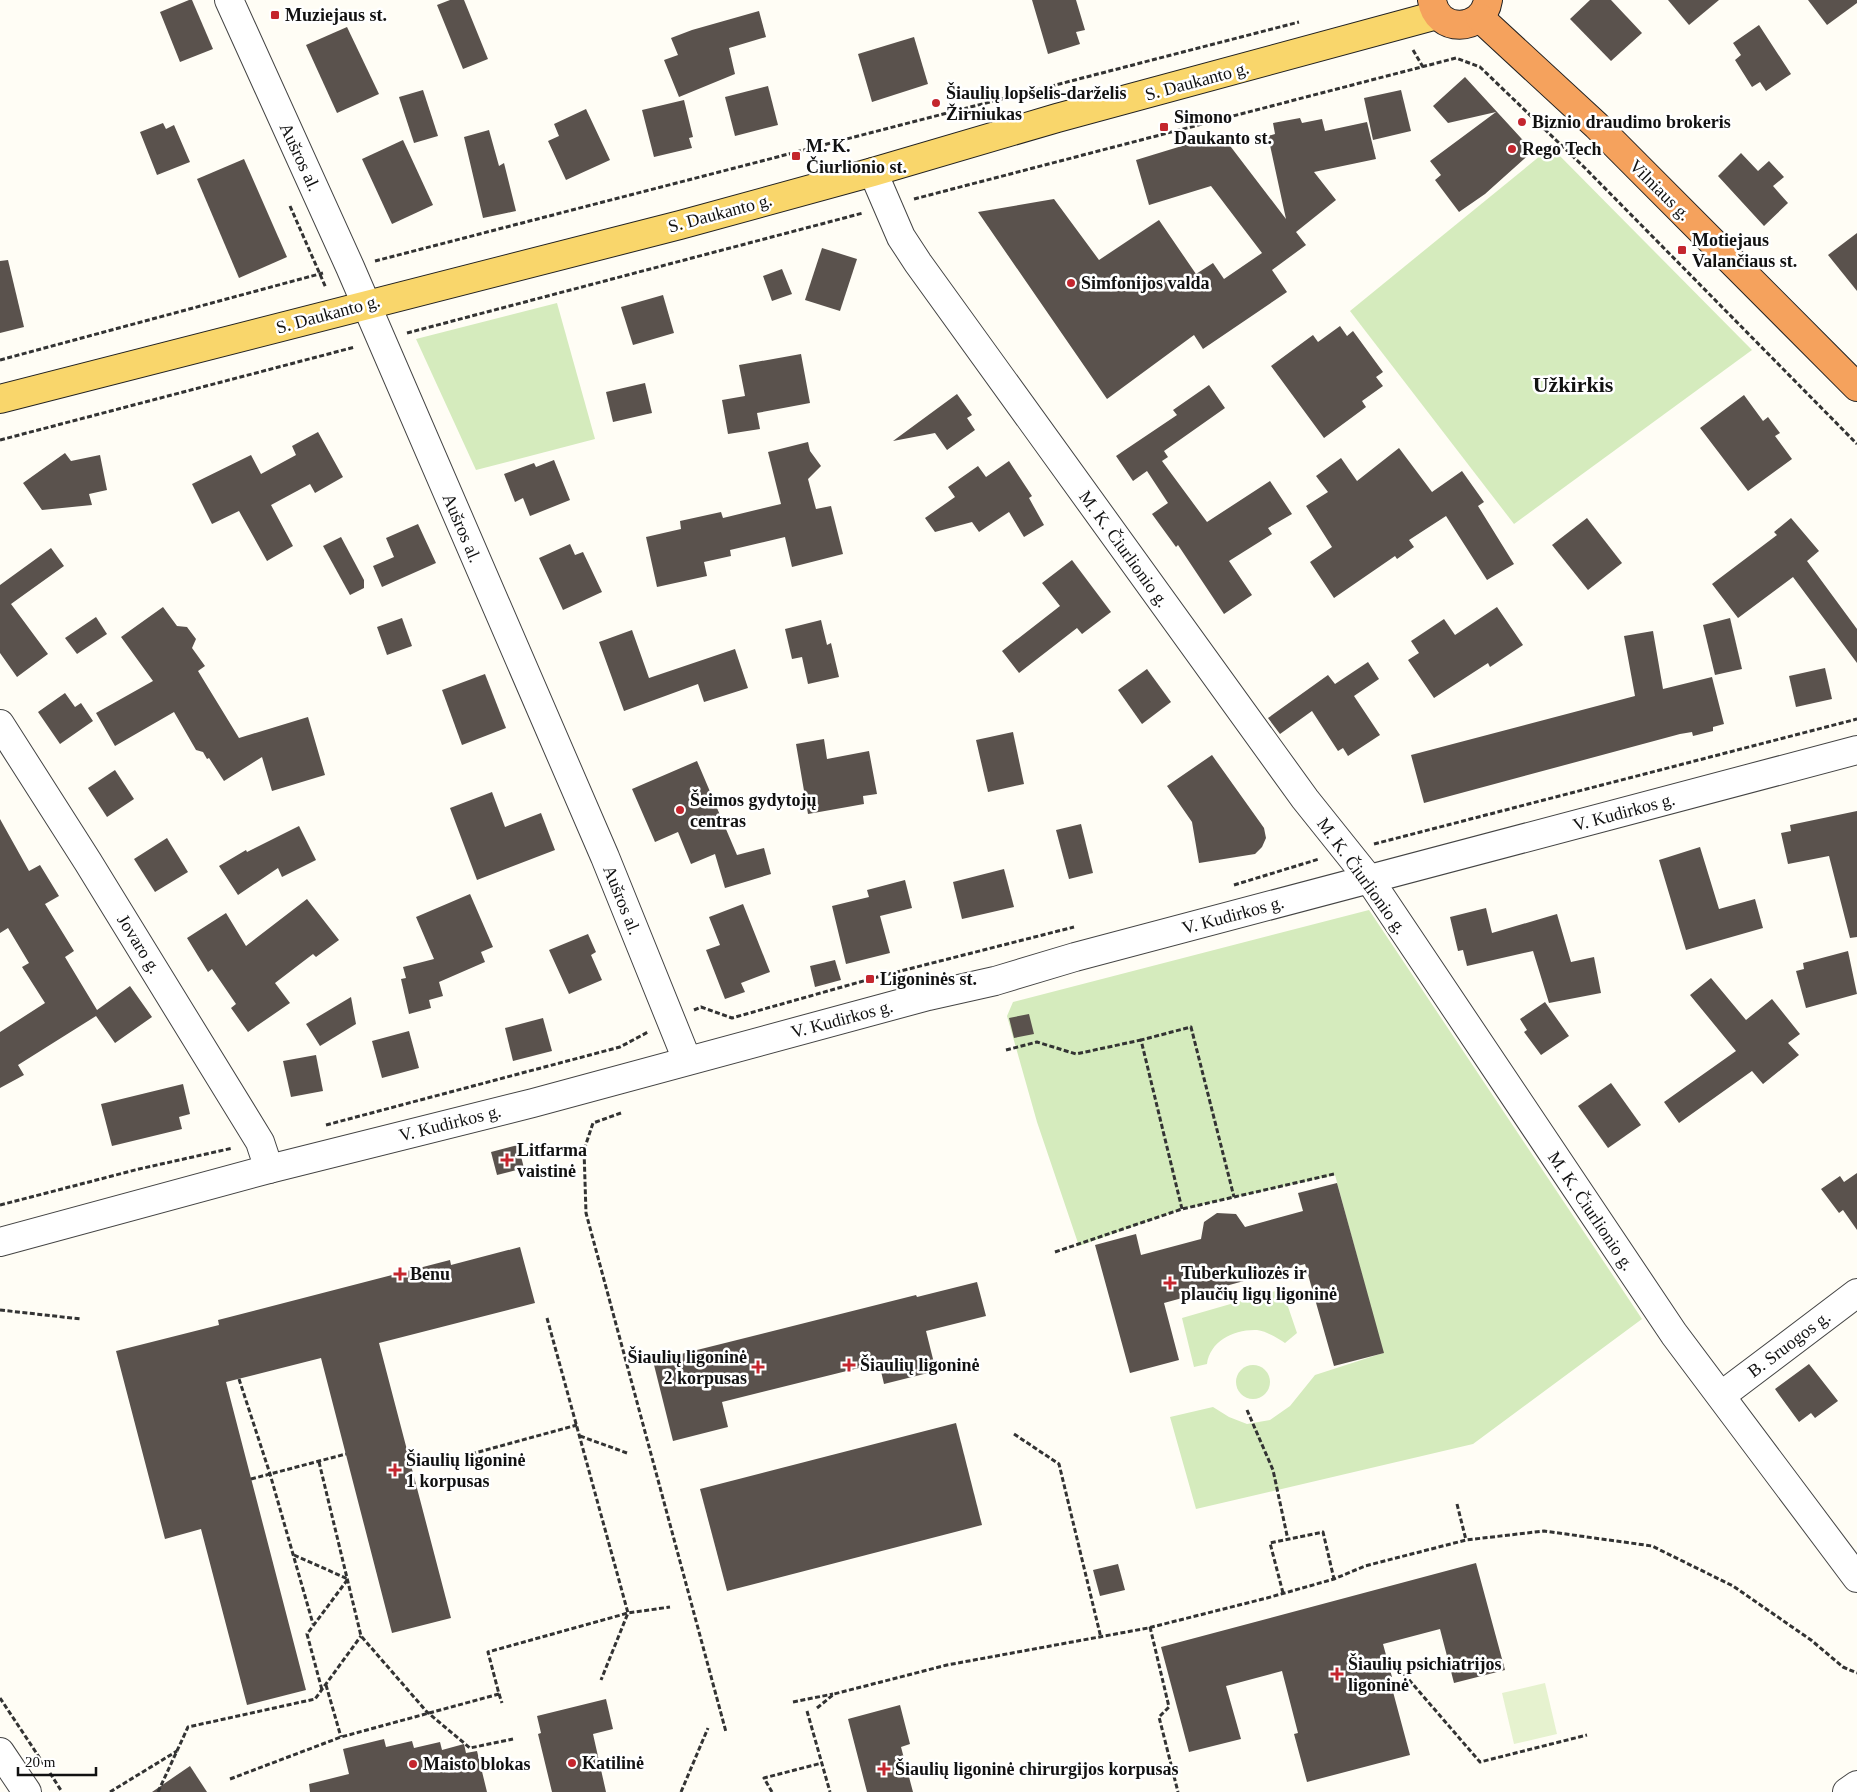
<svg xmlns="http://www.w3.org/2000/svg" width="1857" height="1792" font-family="Georgia,serif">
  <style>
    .green { fill: #d5ebbd }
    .pitch { fill: #e6f2cf }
    .building { fill: #5a524d }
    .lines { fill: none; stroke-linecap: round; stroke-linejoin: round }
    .minor-casing { stroke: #444; stroke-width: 30 }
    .major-casing { stroke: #222; stroke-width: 30 }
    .highway-casing { stroke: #222; stroke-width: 30 }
    .path { stroke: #333; stroke-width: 3; stroke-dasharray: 5 2.5; stroke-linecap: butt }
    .minor { stroke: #fff; stroke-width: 28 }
    .major { stroke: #f9d66b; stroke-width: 28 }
    .highway { stroke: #f5a25d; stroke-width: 28 }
    .poi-dot { fill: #c4262e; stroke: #fff; stroke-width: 2 }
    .labels { text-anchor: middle; stroke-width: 5; stroke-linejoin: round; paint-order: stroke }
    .poi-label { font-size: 18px; font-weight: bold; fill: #111; stroke: #fff; text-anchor: start }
    .street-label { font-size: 18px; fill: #111; stroke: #fff }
    .district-label { font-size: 22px; font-weight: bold; fill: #111; stroke: #fff }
  </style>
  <rect width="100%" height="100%" fill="#fffdf5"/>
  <g class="green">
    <path d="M1551 147 1752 350 1514 524 1350 311Z"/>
    <path d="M557 303 595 439 476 470 416 339Z"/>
    <path d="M1369 910 1642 1319 1473 1444 1196 1509 1170 1417 1213 1407 1229 1417 1247 1424 1270 1420 1290 1406 1315 1375 1383 1353 1335 1175 1182 1209 1079 1246 1037 1122 1007 1016 1013 1002Z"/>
    <path d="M1282 1289 1297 1333 1285 1343C1277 1338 1266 1331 1257 1330 1234 1329 1210 1341 1207 1364L1194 1367 1182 1318Z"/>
    <circle cx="1253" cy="1382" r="17"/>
  </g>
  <path class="pitch" d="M1545 1683 1557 1734 1514 1744 1502 1693Z"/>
  <g class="building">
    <path d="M189 0H192L213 49 180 62 160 12Z"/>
    <path d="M450 0H464L488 59 463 69 437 5Z"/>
    <path d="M1032 0H1076L1085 30 1076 32 1080 44 1048 54Z"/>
    <path d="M1590 0H1611L1642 33 1611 61 1570 19Z"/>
    <path d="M1668 0H1719L1689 25Z"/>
    <path d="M1808 0H1857V3L1827 25Z"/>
    <path d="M759 11 766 37 729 48 735 74 679 97 664 60 678 55 671 38 692 30Z"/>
    <path d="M1759 25 1791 74 1766 91 1760 82 1752 87 1735 60 1741 55 1733 43Z"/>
    <path d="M347 27 379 94 337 113 306 45Z"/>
    <path d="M914 37 928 84 872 102 858 54Z"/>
    <path d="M1465 77 1533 151 1485 194 1459 212 1435 180 1441 175 1430 161 1496 112 1448 123 1433 106Z"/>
    <path d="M768 86 778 125 735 136 725 97Z"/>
    <path d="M423 90 438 136 414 143 399 97Z"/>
    <path d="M1401 90 1411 131 1373 140 1364 98Z"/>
    <path d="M684 100 693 137 689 138 692 148 654 157 642 110Z"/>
    <path d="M586 109 610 160 566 180 548 141 559 136 554 124Z"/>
    <path d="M1300 118 1302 123 1322 119 1325 131 1367 122 1376 159 1314 172 1336 200 1296 232 1306 245 1272 270 1287 292 1203 349 1194 335 1107 399 978 212 1054 199 1099 260 1159 220 1196 274 1213 263 1224 279 1262 253 1211 186 1149 205 1136 160 1221 134 1286 219 1268 136 1275 134 1273 123Z"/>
    <path d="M163 123 166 129 174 125 190 162 157 175 140 132Z"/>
    <path d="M489 130 499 166 504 163 516 211 483 218 464 137Z"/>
    <path d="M403 140 433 205 392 224 362 159Z"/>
    <path d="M1741 153 1758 171 1769 161 1784 177 1773 186 1788 203 1764 226 1718 176Z"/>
    <path d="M244 159 287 257 239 278 197 179Z"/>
    <path d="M1857 233V291L1828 255Z"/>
    <path d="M822 248 857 259 840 311 805 300Z"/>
    <path d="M8 260 24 327 0 333V261Z"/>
    <path d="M782 269 792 294 772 301 763 276Z"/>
    <path d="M663 295 674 333 633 345 621 307Z"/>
    <path d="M1340 326 1347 336 1353 331 1383 372 1376 377 1383 386 1362 401 1366 407 1324 438 1271 366 1313 335 1318 342Z"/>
    <path d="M801 354 810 403 757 413 760 429 728 434 722 400 745 396 739 365Z"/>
    <path d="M645 383 652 413 613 422 606 392Z"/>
    <path d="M1209 385 1225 408 1164 451 1168 457 1162 461 1207 522 1270 481 1292 514 1268 528 1272 534 1229 561 1252 595 1224 614 1178 545 1176 547 1152 514 1168 503 1147 471 1133 481 1116 456 1177 415 1173 410Z"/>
    <path d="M957 394 972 415 967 418 975 430 947 450 935 433 893 441Z"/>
    <path d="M1744 395 1763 421 1768 417 1780 433 1775 436 1792 459 1748 491 1700 428Z"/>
    <path d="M318 432 343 477 315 493 310 484 271 505 293 546 267 561 239 511 212 524 192 484 251 455 261 474 296 455 292 446Z"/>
    <path d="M808 442 810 451 821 466 808 479 816 509 831 506 843 554 792 567 785 537 730 550 731 556 704 562 707 576 657 587 646 537 681 529 680 521 721 512 723 518 781 504 768 452Z"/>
    <path d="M1399 448 1432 492 1462 471 1484 502 1478 506 1514 564 1487 580 1446 516 1409 540 1414 547 1397 559 1395 556 1334 598 1310 562 1332 547 1306 506 1328 492 1316 476 1341 458 1357 481Z"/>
    <path d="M65 453 71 461 100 455 107 490 89 494 92 505 42 510 23 483Z"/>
    <path d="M554 460 570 500 530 516 523 498 515 502 504 474 534 463 536 467Z"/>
    <path d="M1009 461 1032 496 1029 498 1044 525 1024 537 1009 512 979 532 972 522 935 532 925 518 955 497 948 487 978 466 986 477Z"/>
    <path d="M1587 518 1622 563 1588 590 1552 545Z"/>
    <path d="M1791 518 1819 551 1807 561 1857 629V663L1793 577 1738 618 1712 584 1777 535 1774 532Z"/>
    <path d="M418 524 436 563 382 587 373 566 394 557 386 538Z"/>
    <path d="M341 537 364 580V588L350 595 323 546Z"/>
    <path d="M570 544 575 555 583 552 602 592 563 610 539 558Z"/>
    <path d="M51 548 64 566 11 604 48 654 17 677 0 653V585Z"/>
    <path d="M1072 560 1111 612 1082 634 1077 628 1019 673 1002 651 1060 606 1042 583Z"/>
    <path d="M163 607 177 626 187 627 196 639 192 648 205 666 198 671 239 738 308 717 325 775 272 791 262 757 224 781 209 758 207 759 203 752 196 750 174 712 115 746 96 713 153 681 121 637Z"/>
    <path d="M1497 607 1523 645 1490 667 1488 663 1434 698 1408 660 1419 653 1411 641 1444 619 1455 635Z"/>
    <path d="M96 617 107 634 77 654 65 638Z"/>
    <path d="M402 618 412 646 387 655 377 627Z"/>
    <path d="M1730 618 1742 669 1715 675 1703 625Z"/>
    <path d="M821 620 827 645 831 643 839 677 808 684 802 657 792 659 785 629Z"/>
    <path d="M632 630 649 678 735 649 748 688 704 702 698 684 624 711 599 642Z"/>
    <path d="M1653 631 1663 689 1712 677 1724 724 1713 727V731L1693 736 1692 732 1680 734 1424 803 1411 755 1635 696 1624 636Z"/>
    <path d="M1368 662 1379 679 1354 696 1380 735 1348 756 1343 748 1338 751 1312 711 1280 734 1268 718 1328 675 1335 684Z"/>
    <path d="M1825 668 1832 699 1796 707 1789 676Z"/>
    <path d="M1147 669 1171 702 1142 724 1118 690Z"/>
    <path d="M485 674 506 728 462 745 442 690Z"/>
    <path d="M65 693 75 707 81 703 93 721 60 744 38 712Z"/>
    <path d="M1013 732 1024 784 988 792 976 740Z"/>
    <path d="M824 739 827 759 869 751 877 794 863 796 864 804 808 814 796 744Z"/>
    <path d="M1212 755 1264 828 1266 838 1262 847 1255 854 1199 863 1192 822 1167 786Z"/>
    <path d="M697 761 737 855 764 848 771 874 725 888 715 854 691 864 678 832 655 842 632 789Z"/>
    <path d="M115 770 134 799 107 817 88 788Z"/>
    <path d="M492 792 505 827 541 813 555 850 477 880 450 808Z"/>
    <path d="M1857 811V937L1850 938 1829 856 1788 864 1781 833 1791 831 1790 825Z"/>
    <path d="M0 819 29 871 40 865 59 896 45 904 74 951 65 957 97 1010 130 986 152 1017 115 1043 96 1016 18 1065 24 1075 0 1088V1032L45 1003 22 967 29 963 8 928 0 933Z"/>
    <path d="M1081 824 1093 873 1069 879 1056 830Z"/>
    <path d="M299 826 316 860 282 877 278 868 238 895 219 866 246 850 247 852Z"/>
    <path d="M167 838 188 872 155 892 134 859Z"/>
    <path d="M1700 847 1719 909 1755 899 1763 928 1686 950 1659 860Z"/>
    <path d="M1004 869 1014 907 962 919 953 882Z"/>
    <path d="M905 880 912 908 880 916 890 953 846 964 832 906 869 897 867 890Z"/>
    <path d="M470 894 493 947 481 952 485 962 439 982 443 996 429 1000 431 1008 409 1014 401 979 406 978 403 967 434 959 416 917Z"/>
    <path d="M307 899 339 940 316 957 313 954 275 983 290 1003 248 1032 231 1008 236 1004 212 969 208 972 187 938 226 913 246 946Z"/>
    <path d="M743 904 770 972 741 983 745 992 725 999 706 950 720 945 709 917Z"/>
    <path d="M1486 908 1492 933 1557 914 1571 962 1594 957 1601 993 1549 1003 1533 951 1467 966 1463 950 1458 951 1450 917Z"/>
    <path d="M588 934 596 952 591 955 602 980 569 994 549 950Z"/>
    <path d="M1848 951 1857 994 1806 1008 1796 971 1804 969 1803 963Z"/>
    <path d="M835 960 841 980 815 987 810 966Z"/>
    <path d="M1711 978 1746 1020 1772 999 1800 1034 1788 1043 1799 1055 1763 1084 1752 1071 1679 1123 1664 1102 1736 1051 1690 995Z"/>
    <path d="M351 997 356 1024 320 1046 306 1024Z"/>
    <path d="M1545 1002 1569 1036 1541 1055 1524 1032 1527 1030 1520 1019Z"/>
    <path d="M1029 1014 1034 1034 1014 1038 1009 1018Z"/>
    <path d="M543 1018 552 1051 513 1061 505 1028Z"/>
    <path d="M409 1031 419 1068 382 1078 372 1041Z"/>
    <path d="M316 1055 323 1091 291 1097 283 1061Z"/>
    <path d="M1611 1083 1641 1125 1608 1148 1578 1106Z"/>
    <path d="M183 1084 190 1114 179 1117 182 1129 112 1146 101 1104Z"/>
    <path d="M518 1145 524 1168 497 1175 491 1152Z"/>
    <path d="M1857 1173V1230L1843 1210 1839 1213 1821 1189 1840 1176 1844 1182Z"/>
    <path d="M1337 1183 1384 1353 1334 1366 1305 1264 1164 1303 1179 1360 1130 1373 1095 1245 1136 1234 1141 1255 1201 1239 1204 1222 1217 1213 1236 1214 1245 1227 1303 1211 1298 1193Z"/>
    <path d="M520 1247 535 1303 379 1343 451 1618 392 1633 321 1358 226 1382 306 1690 247 1705 201 1529 165 1539 116 1351 219 1325 218 1320 450 1260 451 1265Z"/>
    <path d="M977 1282 986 1316 926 1331 936 1371 884 1384 879 1363 722 1402 728 1427 673 1441 653 1361 916 1295 917 1297Z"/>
    <path d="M1809 1364 1838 1401 1815 1418 1811 1413 1799 1422 1775 1389Z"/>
    <path d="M956 1423 982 1525 727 1591 700 1489Z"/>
    <path d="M1476 1563 1505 1670 1454 1683 1440 1629 1383 1644 1392 1677H1389L1410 1755 1307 1782 1294 1734 1298 1733 1282 1671 1226 1686 1241 1739 1189 1752 1161 1647Z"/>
    <path d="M1118 1564 1125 1590 1100 1596 1093 1570Z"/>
    <path d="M606 1699 613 1729 593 1734 606 1792H552L538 1734 541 1733 537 1716Z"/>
    <path d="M900 1705 910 1744 901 1747 913 1792H867L848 1719Z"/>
    <path d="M384 1739 386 1747 412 1741 414 1748 440 1742 442 1750 464 1744 466 1753 477 1751 487 1792H310L309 1784 349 1774 343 1749Z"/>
    <path d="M190 1766 207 1792H152Z"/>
  </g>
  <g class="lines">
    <defs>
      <g id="minor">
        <path d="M229 0 350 267 605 857 687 1060"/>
        <path d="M873 172 901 237 918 263 1305 799 1369 879 1674 1334 1857 1578"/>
        <path d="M0 724 88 862 260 1142 269 1169"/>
        <path d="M0 1242 269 1169 533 1103 928 996 995 981 1075 957 1857 750"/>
        <path d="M1722 1395 1857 1293"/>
        <path d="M0 1752 27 1792"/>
        <path d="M1847 1792 1857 1785"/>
      </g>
      <path id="major" d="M0 399 680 225 873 172 1057 118 1437 15"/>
      <g id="highway">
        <path d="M1432 0C1436 33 1483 33 1488 0"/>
        <path d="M1480 18 1597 126 1857 387"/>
      </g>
    </defs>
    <use href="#minor" class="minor-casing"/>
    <use href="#major" class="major-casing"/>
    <use href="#highway" class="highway-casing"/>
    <g class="path">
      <path d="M1413 50 1423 67"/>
      <path d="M914 199 1456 58 1480 67 1585 168 1857 444"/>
      <path d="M290 206 326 288"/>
      <path d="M375 261 1299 22"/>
      <path d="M407 333 863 213"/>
      <path d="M0 360 323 273"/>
      <path d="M0 440 355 347"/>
      <path d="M1374 844 1857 719"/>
      <path d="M1234 885 1319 859"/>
      <path d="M694 1010 701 1007 732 1018 881 976 1074 927"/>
      <path d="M1006 1050 1037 1042 1076 1054 1141 1040"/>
      <path d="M621 1113 593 1123 584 1150 586 1213 726 1732"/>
      <path d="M326 1125 620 1047 648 1032"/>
      <path d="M0 1205 139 1169 233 1148"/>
      <path d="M1182 1209 1141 1040 1191 1027 1234 1197"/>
      <path d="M1055 1252 1182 1209 1334 1174"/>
      <path d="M0 1310 81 1319"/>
      <path d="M547 1318 628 1613 601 1680"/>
      <path d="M239 1379 270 1474 313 1624"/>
      <path d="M1247 1410 1273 1470 1288 1540"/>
      <path d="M1014 1434 1059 1464 1101 1638"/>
      <path d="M580 1436 627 1453"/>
      <path d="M464 1456 577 1425"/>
      <path d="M319 1462 361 1636 427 1712 470 1748 513 1739"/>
      <path d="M251 1479 346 1454"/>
      <path d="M1457 1504 1466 1540"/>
      <path d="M294 1555 348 1579 307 1634 322 1690"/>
      <path d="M1283 1593 1270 1543 1323 1532 1334 1579"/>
      <path d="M1150 1627 1169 1707 1159 1717 1178 1792"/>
      <path d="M1404 1674 1480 1762 1587 1735"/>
      <path d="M326 1685 341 1737"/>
      <path d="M499 1694 502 1703"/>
      <path d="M0 1698 45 1766"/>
      <path d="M793 1702 833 1694"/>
      <path d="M817 1708 834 1694 947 1665 1148 1628 1267 1598 1334 1579 1365 1566 1466 1540 1544 1531 1652 1546 1733 1586 1811 1640 1843 1667 1857 1673"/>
      <path d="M807 1711 830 1792"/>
      <path d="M50 1773 62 1792"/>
      <path d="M230 1779 341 1737 499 1694 488 1652 628 1613 670 1607"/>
      <path d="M110 1792 177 1751"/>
      <path d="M158 1792 188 1727 315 1699 361 1636"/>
      <path d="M681 1792 708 1728"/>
      <path d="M772 1792 764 1778 822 1763"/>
    </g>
    <use href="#minor" class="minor"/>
    <use href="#major" class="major"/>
    <use href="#highway" class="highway"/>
  </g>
  <g class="poi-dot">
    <rect x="270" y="10" width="10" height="10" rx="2.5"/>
    <circle cx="936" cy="103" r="5"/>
    <circle cx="1522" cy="122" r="5"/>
    <rect x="1159" y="122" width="10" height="10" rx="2.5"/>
    <circle cx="1512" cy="149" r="5"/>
    <rect x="791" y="151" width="10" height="10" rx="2.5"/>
    <rect x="1677" y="245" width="10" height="10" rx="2.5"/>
    <circle cx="1071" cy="283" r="5"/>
    <circle cx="680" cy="810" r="5"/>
    <rect x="865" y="974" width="10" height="10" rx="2.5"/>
    <path d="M504.5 1152.5h5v5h5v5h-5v5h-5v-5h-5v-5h5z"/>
    <path d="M397.5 1266.5h5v5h5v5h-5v5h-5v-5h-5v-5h5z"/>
    <path d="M1167.5 1275.5h5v5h5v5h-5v5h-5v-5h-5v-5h5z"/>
    <path d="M846.5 1357.5h5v5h5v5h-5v5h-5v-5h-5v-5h5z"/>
    <path d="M755.5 1359.5h5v5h5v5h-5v5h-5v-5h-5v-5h5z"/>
    <path d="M392.5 1462.5h5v5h5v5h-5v5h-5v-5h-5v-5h5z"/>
    <path d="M1334.5 1666.5h5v5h5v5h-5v5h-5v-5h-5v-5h5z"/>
    <circle cx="572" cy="1763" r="5"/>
    <circle cx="413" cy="1764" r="5"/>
    <path d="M881.5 1761.5h5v5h5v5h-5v5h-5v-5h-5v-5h5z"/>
  </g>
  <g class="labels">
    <g class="poi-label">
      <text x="285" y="21">Muziejaus st.</text>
      <text x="946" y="99">Šiaulių lopšelis-darželis<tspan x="946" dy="21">Žirniukas</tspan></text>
      <text x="1174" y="123">Simono<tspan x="1174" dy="21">Daukanto st.</tspan></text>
      <text x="1532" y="128">Biznio draudimo brokeris</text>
      <text x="806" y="152">M. K.<tspan x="806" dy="21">Čiurlionio st.</tspan></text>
      <text x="1522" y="155">Rego Tech</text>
      <text x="1692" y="246">Motiejaus<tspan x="1692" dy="21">Valančiaus st.</tspan></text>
      <text x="1081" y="289">Simfonijos valda</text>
      <text x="690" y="806">Šeimos gydytojų<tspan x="690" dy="21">centras</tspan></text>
      <text x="880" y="985">Ligoninės st.</text>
      <text x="517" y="1156">Litfarma<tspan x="517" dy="21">vaistinė</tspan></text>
      <text x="1181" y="1279">Tuberkuliozės ir<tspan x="1181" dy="21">plaučių ligų ligoninė</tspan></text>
      <text x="410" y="1280">Benu</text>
      <text x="747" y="1363" text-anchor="end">Šiaulių ligoninė<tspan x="747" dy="21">2 korpusas</tspan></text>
      <text x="860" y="1371">Šiaulių ligoninė</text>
      <text x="406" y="1466">Šiaulių ligoninė<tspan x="406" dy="21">1 korpusas</tspan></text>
      <text x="1348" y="1670">Šiaulių psichiatrijos<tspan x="1348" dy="21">ligoninė</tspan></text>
      <text x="582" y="1769">Katilinė</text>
      <text x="423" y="1770">Maisto blokas</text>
      <text x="895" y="1775">Šiaulių ligoninė chirurgijos korpusas</text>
    </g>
    <g class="street-label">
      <text transform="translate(1197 81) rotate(-15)" y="6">S. Daukanto g.</text>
      <text transform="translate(300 157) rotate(65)" y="6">Aušros al.</text>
      <text transform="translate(1660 190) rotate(45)" y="6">Vilniaus g.</text>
      <text transform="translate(720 213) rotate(-15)" y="6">S. Daukanto g.</text>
      <text transform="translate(328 314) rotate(-15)" y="6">S. Daukanto g.</text>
      <text transform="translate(462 528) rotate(67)" y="6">Aušros al.</text>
      <text transform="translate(1124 549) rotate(54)" y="6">M. K. Čiurlionio g.</text>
      <text transform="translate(1624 812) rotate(-15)" y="6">V. Kudirkos g.</text>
      <text transform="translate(1362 876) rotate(54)" y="6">M. K. Čiurlionio g.</text>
      <text transform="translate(622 900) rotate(68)" y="6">Aušros al.</text>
      <text transform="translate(1233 915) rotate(-15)" y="6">V. Kudirkos g.</text>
      <text transform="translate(139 944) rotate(58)" y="6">Jovaro g.</text>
      <text transform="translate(842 1019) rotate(-15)" y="6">V. Kudirkos g.</text>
      <text transform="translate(450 1123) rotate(-14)" y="6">V. Kudirkos g.</text>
      <text transform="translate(1591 1211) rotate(56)" y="6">M. K. Čiurlionio g.</text>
      <text transform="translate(1789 1344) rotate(-37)" y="6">B. Sruogos g.</text>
    </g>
    <g class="district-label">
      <text x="1573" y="392">Užkirkis</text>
    </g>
  </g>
  <path d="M18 1767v8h78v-8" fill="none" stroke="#111111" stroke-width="2.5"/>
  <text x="25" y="1767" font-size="15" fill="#111111" stroke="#ffffff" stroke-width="4" paint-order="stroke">20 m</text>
</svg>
